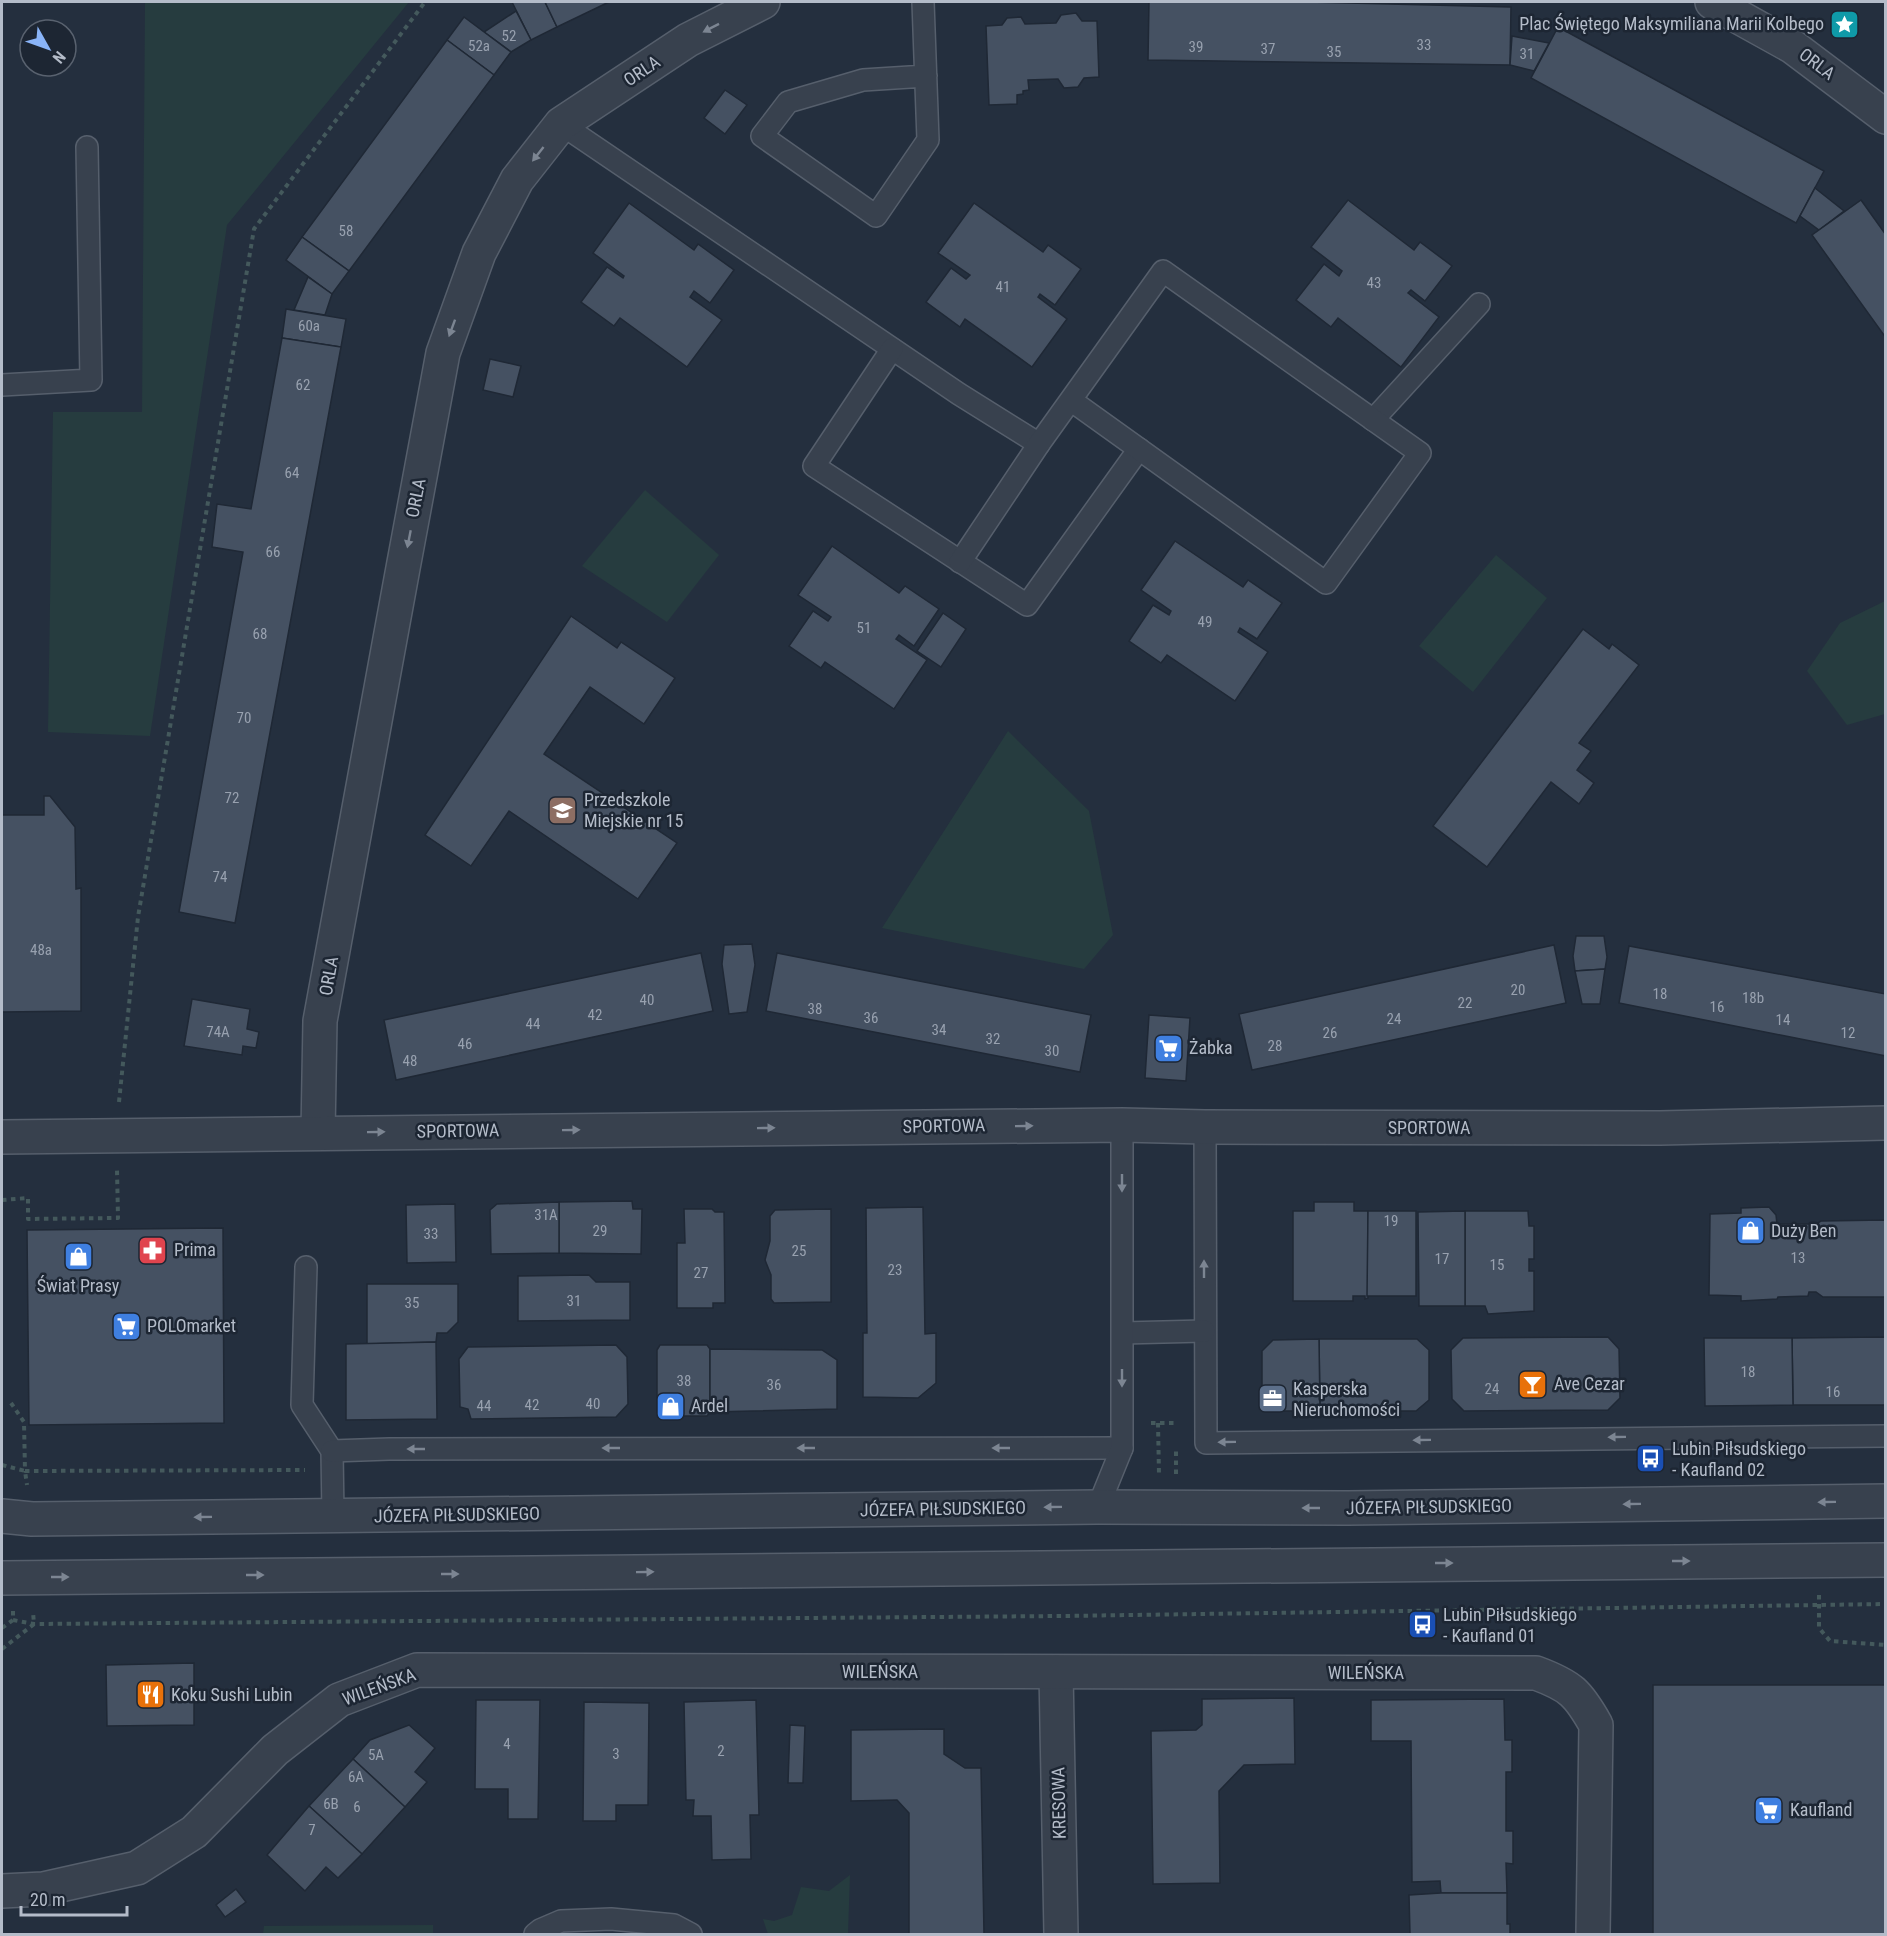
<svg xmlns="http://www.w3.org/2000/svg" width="1887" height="1936" font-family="'Roboto Condensed',sans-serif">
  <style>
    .green { fill: #263c3f }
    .building { fill: #455162; stroke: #1f2835; stroke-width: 1.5 }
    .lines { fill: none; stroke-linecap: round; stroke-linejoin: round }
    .service-casing { stroke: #565f6c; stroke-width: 24 }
    .minor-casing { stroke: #565f6c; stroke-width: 36 }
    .tertiary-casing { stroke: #565f6c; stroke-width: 36 }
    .path { stroke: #44595c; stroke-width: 4; stroke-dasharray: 4.5 4.5; stroke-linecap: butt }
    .service { stroke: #38414e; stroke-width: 21 }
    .minor { stroke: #38414e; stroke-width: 33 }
    .tertiary { stroke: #38414e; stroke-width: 33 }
    .oneway { fill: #7c8592 }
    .labels { text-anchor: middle; stroke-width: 5; stroke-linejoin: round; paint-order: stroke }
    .number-label { font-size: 15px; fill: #98a1af }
    .poi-label { font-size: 18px; fill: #b4bcc9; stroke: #1d2633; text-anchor: start }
    .street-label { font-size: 18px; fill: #b4bcc9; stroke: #1d2633 }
  </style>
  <rect width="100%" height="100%" fill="#242f3e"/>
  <g class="green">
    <path d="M145 2H409L227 225 150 736 48 732 53 412H142Z"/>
    <path d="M645 490 719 555 667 622 582 566Z"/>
    <path d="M1496 555 1547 598 1473 692 1419 646Z"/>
    <path d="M1885 601V714L1847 725 1807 671 1840 623Z"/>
    <path d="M1008 731 1089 811 1113 935 1084 969 882 928Z"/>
    <path d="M850 1875 848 1934H768L763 1919 774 1921 792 1915 801 1887 829 1891Z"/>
    <path d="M433 1925V1934H263L264 1926Z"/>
  </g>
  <g class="building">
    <path d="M512 2H545L557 27 531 40Z"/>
    <path d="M545 2H609L557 27Z"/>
    <path d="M1149 2H1307L1511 7 1510 65 1148 60Z"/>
    <path d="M516 11 531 40 511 52 484 32Z"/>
    <path d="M1076 13 1082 21H1097L1099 77 1084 78 1078 87 1064 88 1058 79 1028 80 1029 90 1023 91V94L1017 95V104L989 105 986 26 1002 25 1007 18 1021 17 1025 24 1056 23 1061 15Z"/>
    <path d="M464 17 511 52 494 75 447 40Z"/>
    <path d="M1558 27 1824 171 1796 223 1531 78Z"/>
    <path d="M1512 36 1549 43 1534 71 1510 65Z"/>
    <path d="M447 40 494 75 349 271 302 237Z"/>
    <path d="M725 90 747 105 725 134 704 118Z"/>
    <path d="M1815 188 1844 211 1819 230 1800 216Z"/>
    <path d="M1348 200 1414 250 1420 242 1452 266 1425 301 1411 290 1408 293 1439 317 1401 367 1338 318 1331 327 1296 300 1324 264 1339 276 1342 271 1311 247Z"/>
    <path d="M1861 200 1886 235V338L1812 235Z"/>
    <path d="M629 203 694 250 698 244 734 270 710 303 694 291 690 297 722 320 687 367 620 318 614 326 581 302 607 267 623 278 624 276 593 253Z"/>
    <path d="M974 203 1043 252 1048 245 1081 269 1055 305 1040 294 1038 297 1067 319 1032 367 965 319 960 327 926 302 951 268 966 279 970 275 938 253Z"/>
    <path d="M302 237 349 271 332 294 286 260Z"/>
    <path d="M308 277 332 294 325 315 294 310Z"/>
    <path d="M286 309 346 319 341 347 282 338Z"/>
    <path d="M282 338 341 347 235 923 179 912 243 552 212 547 217 504 251 509Z"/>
    <path d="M490 359 521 366 513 397 483 390Z"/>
    <path d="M1175 541 1243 587 1248 580 1282 603 1257 639 1240 628 1238 632 1268 652 1235 701 1167 655 1161 663 1129 641 1153 605 1169 615 1171 611 1141 590Z"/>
    <path d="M832 546 899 593 905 586 939 609 914 646 899 635 896 639 927 660 894 709 825 662 821 668 789 646 813 611 828 621 831 617 798 595Z"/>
    <path d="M943 613 966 629 941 667 917 651Z"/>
    <path d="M571 616 617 648 621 642 675 678 644 724 590 687 544 754 677 843 638 899 509 811 471 866 425 835Z"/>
    <path d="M1583 629 1609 649 1612 644 1639 665 1579 743 1591 751 1577 770 1594 783 1579 804 1551 782 1487 867 1433 826Z"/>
    <path d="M44 796H50L75 827 76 889 81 888V1011L2 1012V815H44Z"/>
    <path d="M1576 936H1604L1607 957 1605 969 1575 971 1573 956Z"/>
    <path d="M752 944 755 965 747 1012 729 1014 722 964 724 945Z"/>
    <path d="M1554 945 1566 1003 1252 1070 1239 1014Z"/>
    <path d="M1629 946 1886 994V1056L1619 1003Z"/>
    <path d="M701 953 713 1011 396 1080 384 1020Z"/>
    <path d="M777 953 1091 1015 1080 1072 766 1011Z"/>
    <path d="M1605 969 1600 1004H1582L1575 971Z"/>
    <path d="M192 999 250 1009 247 1029 259 1032 256 1048 243 1046 242 1055 184 1046Z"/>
    <path d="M1149 1015 1190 1018 1186 1081 1145 1078Z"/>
    <path d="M632 1201 633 1209H642L641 1254 559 1253V1202Z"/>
    <path d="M559 1202V1253L491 1254 490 1210 497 1204Z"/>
    <path d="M1314 1202H1354V1211H1368V1298L1365 1299V1296H1353V1301H1293V1211H1314Z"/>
    <path d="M455 1204 456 1262 407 1263 406 1205Z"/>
    <path d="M923 1207 925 1334 936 1333V1383L918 1398 863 1397V1333H867L866 1208Z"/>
    <path d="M1769 1207 1776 1215 1777 1224H1816L1821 1221 1886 1220V1297H1823L1816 1292H1809L1808 1296 1778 1297 1777 1299 1741 1301V1296L1709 1295 1710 1214 1741 1213V1208Z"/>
    <path d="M684 1209H712L715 1212H724L725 1303H713V1308H677V1243H685Z"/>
    <path d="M831 1209V1302L774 1303 771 1299V1275L765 1260 770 1241V1216L775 1210Z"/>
    <path d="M1368 1211H1416V1296H1367Z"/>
    <path d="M1465 1211H1528L1529 1226H1534V1259H1529V1271H1534V1311L1488 1314 1485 1306H1465Z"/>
    <path d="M1465 1211V1306H1419L1418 1212Z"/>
    <path d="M223 1228 224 1423 29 1425 27 1230Z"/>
    <path d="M589 1275 596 1282H630V1320L518 1321V1276Z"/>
    <path d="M367 1284H458V1322L447 1333H437L436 1342 367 1344Z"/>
    <path d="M1608 1337 1619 1349 1620 1398 1608 1410 1464 1411 1452 1399 1451 1350 1463 1338Z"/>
    <path d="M1886 1337V1405H1793L1792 1338Z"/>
    <path d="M1704 1338H1792L1793 1405 1705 1406Z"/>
    <path d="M1319 1339H1417L1429 1350V1400L1416 1411H1320Z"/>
    <path d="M1319 1339 1320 1411H1273L1262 1400V1351L1273 1340Z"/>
    <path d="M436 1342 437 1419 346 1420V1344Z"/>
    <path d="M616 1345 627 1357 628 1404 616 1417 471 1419 468 1409 460 1407 459 1359 468 1347Z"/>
    <path d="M660 1345H707L710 1349V1412L707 1416H661L657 1412V1350Z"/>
    <path d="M710 1349 822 1350 837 1360V1409L710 1412Z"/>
    <path d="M194 1663V1725L107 1726 106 1665Z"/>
    <rect x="1653" y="1685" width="233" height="249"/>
    <path d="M1294 1698 1295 1764 1244 1765 1219 1791 1220 1883 1153 1884 1151 1731 1196 1730 1202 1725V1699Z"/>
    <path d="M1504 1699 1505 1740H1512V1772H1506V1831H1513V1864L1506 1863 1507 1893H1441L1440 1881 1412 1882 1411 1741H1371V1700Z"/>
    <path d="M476 1700H540L538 1819H508V1789H475Z"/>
    <path d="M756 1700 759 1815H750L751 1859 712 1860 711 1816H693L694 1800H686L684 1702Z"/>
    <path d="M584 1702 649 1703 648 1805H616V1821H583Z"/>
    <path d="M409 1725 435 1748 415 1772 427 1782 405 1807 353 1759 370 1740Z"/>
    <path d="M790 1725 805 1726 803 1783H788Z"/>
    <path d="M944 1729V1754L965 1768H981L984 1934H909V1813L897 1800 851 1801V1730Z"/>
    <path d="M353 1759 405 1807 362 1854 309 1806Z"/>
    <path d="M309 1806 362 1854 338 1878 326 1867 305 1891 267 1855Z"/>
    <path d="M236 1889 246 1902 225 1917 216 1905Z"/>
    <path d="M1441 1893H1507V1924H1510V1934H1410L1409 1895Z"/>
  </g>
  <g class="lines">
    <defs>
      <g id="service">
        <path d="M923 2 928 140 876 216 762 136 788 102 863 80 926 76"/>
        <path d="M561 124 959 394 1039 444"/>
        <path d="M892 349 814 466 1027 605 1139 449"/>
        <path d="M2 385 91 380 87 147"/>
        <path d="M1373 420 1479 304"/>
        <path d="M960 562 1039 444 1163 271 1420 453 1326 583 1072 401"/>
        <path d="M1205 1127 1206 1443 1886 1436"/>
        <path d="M306 1267 302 1405 332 1451 333 1516"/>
        <path d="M1123 1333 1204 1331"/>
        <path d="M332 1451 389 1449 1122 1448"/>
        <path d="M1098 1507 1122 1448V1125"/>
        <path d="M535 1934 540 1930 561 1921 611 1919 674 1925 691 1934"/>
      </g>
      <g id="minor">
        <path d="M1712 2 1793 47 1886 117"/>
        <path d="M318 1132 320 1021 403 568 443 353 479 253 517 180 561 124 688 40 763 2"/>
        <path d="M2 1137 1122 1125 1205 1127 1660 1128 1886 1123"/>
        <path d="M1056 1672 1061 1934"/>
        <path d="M2 1891 43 1889 137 1868 194 1832 275 1750 339 1700 417 1670 1536 1673C1571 1686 1578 1693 1596 1725L1593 1934"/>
      </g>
      <g id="tertiary">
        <path d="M2 1516 32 1519 1098 1507 1348 1508 1886 1501"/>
        <path d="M2 1578 1886 1560"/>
      </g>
    </defs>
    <use href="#service" class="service-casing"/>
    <use href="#minor" class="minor-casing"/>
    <use href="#tertiary" class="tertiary-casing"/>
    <g class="path">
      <path d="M119 1102 138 917 254 229 425 2"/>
      <path d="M2 1200 28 1198V1219L118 1218 117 1170"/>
      <path d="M11 1403 24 1422 25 1471 305 1470"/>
      <path d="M1151 1423H1177"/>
      <path d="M1158 1423 1159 1474"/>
      <path d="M2 1465 25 1471 27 1485"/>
      <path d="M1176 1474V1449"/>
      <path d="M1819 1595V1628L1830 1641 1886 1645"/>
      <path d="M13 1620 34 1624 1063 1616 1886 1604"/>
      <path d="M2 1628 13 1620V1611"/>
      <path d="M2 1649 34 1624 33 1612"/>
    </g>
    <use href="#service" class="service"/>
    <use href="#minor" class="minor"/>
    <use href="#tertiary" class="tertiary"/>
  </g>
  <defs><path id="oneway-solid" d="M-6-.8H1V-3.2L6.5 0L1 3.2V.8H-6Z" transform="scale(1.5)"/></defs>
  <g class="oneway">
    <use href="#oneway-solid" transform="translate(711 28) rotate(153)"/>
    <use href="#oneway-solid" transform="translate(538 154) rotate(128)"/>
    <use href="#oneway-solid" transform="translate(452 328) rotate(110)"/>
    <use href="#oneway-solid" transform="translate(409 539) rotate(101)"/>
    <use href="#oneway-solid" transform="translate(1024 1126) rotate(-1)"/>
    <use href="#oneway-solid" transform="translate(766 1128) rotate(-1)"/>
    <use href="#oneway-solid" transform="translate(571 1130) rotate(-1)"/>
    <use href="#oneway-solid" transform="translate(376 1132) rotate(-1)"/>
    <use href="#oneway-solid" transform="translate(1122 1183) rotate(90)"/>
    <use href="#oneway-solid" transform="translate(1204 1269) rotate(-90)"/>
    <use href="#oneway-solid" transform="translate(1122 1378) rotate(90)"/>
    <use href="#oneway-solid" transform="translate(1617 1437) rotate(179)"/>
    <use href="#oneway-solid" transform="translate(1422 1440) rotate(179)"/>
    <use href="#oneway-solid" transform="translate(1227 1442) rotate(179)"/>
    <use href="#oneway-solid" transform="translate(611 1448) rotate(180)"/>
    <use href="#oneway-solid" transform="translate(806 1448) rotate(180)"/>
    <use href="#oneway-solid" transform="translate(1001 1448) rotate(180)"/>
    <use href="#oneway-solid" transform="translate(416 1449) rotate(180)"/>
    <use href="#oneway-solid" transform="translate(1827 1502) rotate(179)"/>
    <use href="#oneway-solid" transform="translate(1632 1504) rotate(179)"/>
    <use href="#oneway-solid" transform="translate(1053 1507) rotate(179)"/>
    <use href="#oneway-solid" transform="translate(1311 1508) rotate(-180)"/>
    <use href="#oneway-solid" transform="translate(203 1517) rotate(179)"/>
    <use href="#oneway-solid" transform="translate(1681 1561)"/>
    <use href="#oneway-solid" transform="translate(1444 1563)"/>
    <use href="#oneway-solid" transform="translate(645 1572) rotate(-1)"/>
    <use href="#oneway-solid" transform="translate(450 1574)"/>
    <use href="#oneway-solid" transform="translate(255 1575)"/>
    <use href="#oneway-solid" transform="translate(60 1577)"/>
  </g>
  <defs>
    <symbol id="sight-square" viewBox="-11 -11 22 22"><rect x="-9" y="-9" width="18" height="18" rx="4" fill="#0f9aa8" stroke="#1d2633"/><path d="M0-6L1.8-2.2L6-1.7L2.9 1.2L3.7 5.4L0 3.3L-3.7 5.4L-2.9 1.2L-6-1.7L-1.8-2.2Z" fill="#fff"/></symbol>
    <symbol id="school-square" viewBox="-11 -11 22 22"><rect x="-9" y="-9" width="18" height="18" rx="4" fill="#8d6e63" stroke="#1d2633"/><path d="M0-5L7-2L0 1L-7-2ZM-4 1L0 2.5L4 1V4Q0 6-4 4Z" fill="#fff"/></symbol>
    <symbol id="supermarket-square" viewBox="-11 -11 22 22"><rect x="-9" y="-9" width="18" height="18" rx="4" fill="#3f7fe0" stroke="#1d2633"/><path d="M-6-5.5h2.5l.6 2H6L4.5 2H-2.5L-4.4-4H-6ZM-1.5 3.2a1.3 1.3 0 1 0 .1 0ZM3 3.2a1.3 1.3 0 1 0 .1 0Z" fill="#fff"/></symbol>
    <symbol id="shop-square" viewBox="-11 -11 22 22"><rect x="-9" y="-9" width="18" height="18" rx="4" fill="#3f7fe0" stroke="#1d2633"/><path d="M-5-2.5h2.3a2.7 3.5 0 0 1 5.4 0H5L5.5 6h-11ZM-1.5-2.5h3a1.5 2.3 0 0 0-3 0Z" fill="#fff"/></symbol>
    <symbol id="pharmacy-square" viewBox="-11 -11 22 22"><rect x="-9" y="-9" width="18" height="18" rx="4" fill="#e0444e" stroke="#1d2633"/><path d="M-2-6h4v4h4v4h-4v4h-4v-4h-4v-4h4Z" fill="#fff"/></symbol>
    <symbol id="bar-square" viewBox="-11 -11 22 22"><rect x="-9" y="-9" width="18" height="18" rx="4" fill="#e8710a" stroke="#1d2633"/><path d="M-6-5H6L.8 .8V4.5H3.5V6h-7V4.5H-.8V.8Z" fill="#fff"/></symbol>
    <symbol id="office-square" viewBox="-11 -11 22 22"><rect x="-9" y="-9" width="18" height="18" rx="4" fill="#5c6f8a" stroke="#1d2633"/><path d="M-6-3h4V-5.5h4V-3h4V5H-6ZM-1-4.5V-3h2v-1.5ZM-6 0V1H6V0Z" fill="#fff"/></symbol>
    <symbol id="bus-square" viewBox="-11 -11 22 22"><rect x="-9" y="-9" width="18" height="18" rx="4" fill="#1a4fb4" stroke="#1d2633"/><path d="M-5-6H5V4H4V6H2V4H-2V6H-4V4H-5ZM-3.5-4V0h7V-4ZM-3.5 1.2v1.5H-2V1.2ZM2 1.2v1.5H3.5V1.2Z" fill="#fff"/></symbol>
    <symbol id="restaurant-square" viewBox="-11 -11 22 22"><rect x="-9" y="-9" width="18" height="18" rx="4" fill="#e8710a" stroke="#1d2633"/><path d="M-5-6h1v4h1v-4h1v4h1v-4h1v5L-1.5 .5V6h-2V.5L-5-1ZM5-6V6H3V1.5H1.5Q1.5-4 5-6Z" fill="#fff"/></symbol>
  </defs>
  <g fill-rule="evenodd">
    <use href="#sight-square" x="1828" y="8" width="33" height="33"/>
    <use href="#school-square" x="546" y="794" width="33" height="33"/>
    <use href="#supermarket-square" x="1152" y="1032" width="33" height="33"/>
    <use href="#shop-square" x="1734" y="1214" width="33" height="33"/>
    <use href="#pharmacy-square" x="136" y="1234" width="33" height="33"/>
    <use href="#shop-square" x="62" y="1240" width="33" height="33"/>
    <use href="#supermarket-square" x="110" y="1310" width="33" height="33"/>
    <use href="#bar-square" x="1516" y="1368" width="33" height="33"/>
    <use href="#office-square" x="1256" y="1382" width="33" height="33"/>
    <use href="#shop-square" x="654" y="1390" width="33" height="33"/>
    <use href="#bus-square" x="1634" y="1442" width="33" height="33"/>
    <use href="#bus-square" x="1406" y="1608" width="33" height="33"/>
    <use href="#restaurant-square" x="134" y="1678" width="33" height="33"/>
    <use href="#supermarket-square" x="1752" y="1794" width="33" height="33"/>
  </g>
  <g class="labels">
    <g class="number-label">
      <text x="509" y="41">52</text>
      <text x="1424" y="50">33</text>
      <text x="479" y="51">52a</text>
      <text x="1196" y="52">39</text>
      <text x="1268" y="54">37</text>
      <text x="1334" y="57">35</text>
      <text x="1527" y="59">31</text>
      <text x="346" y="236">58</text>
      <text x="1374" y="288">43</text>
      <text x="1003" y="292">41</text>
      <text x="309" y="331">60a</text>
      <text x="303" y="390">62</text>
      <text x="292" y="478">64</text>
      <text x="273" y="557">66</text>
      <text x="1205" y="627">49</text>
      <text x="864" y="633">51</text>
      <text x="260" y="639">68</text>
      <text x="244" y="723">70</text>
      <text x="232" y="803">72</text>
      <text x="220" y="882">74</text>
      <text x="41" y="955">48a</text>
      <text x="1518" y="995">20</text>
      <text x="1660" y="999">18</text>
      <text x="1753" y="1003">18b</text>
      <text x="647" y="1005">40</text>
      <text x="1465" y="1008">22</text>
      <text x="1717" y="1012">16</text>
      <text x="815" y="1014">38</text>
      <text x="595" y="1020">42</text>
      <text x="871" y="1023">36</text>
      <text x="1394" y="1024">24</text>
      <text x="1783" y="1025">14</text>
      <text x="533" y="1029">44</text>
      <text x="939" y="1035">34</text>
      <text x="218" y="1037">74A</text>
      <text x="1330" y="1038">26</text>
      <text x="1848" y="1038">12</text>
      <text x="993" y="1044">32</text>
      <text x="465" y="1049">46</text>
      <text x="1275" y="1051">28</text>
      <text x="1052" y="1056">30</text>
      <text x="410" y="1066">48</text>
      <text x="546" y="1220">31A</text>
      <text x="1391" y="1226">19</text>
      <text x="600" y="1236">29</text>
      <text x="431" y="1239">33</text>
      <text x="799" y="1256">25</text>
      <text x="1798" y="1263">13</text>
      <text x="1442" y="1264">17</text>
      <text x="1497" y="1270">15</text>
      <text x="895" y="1275">23</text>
      <text x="701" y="1278">27</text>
      <text x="574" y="1306">31</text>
      <text x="412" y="1308">35</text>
      <text x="1748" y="1377">18</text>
      <text x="684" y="1386">38</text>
      <text x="774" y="1390">36</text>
      <text x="1492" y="1394">24</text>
      <text x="1833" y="1397">16</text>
      <text x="593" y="1409">40</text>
      <text x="532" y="1410">42</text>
      <text x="484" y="1411">44</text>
      <text x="507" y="1749">4</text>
      <text x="721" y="1756">2</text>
      <text x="616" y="1759">3</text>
      <text x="376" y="1760">5A</text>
      <text x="356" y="1782">6A</text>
      <text x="331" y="1809">6B</text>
      <text x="357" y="1812">6</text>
      <text x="312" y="1835">7</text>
    </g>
    <g class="poi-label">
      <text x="1824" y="30" text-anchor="end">Plac Świętego Maksymiliana Marii Kolbego</text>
      <text x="584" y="806">Przedszkole<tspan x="584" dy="21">Miejskie nr 15</tspan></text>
      <text x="1189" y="1054">Żabka</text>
      <text x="1771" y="1237">Duży Ben</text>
      <text x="174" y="1256">Prima</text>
      <text x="78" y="1292" text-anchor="middle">Świat Prasy</text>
      <text x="147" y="1332">POLOmarket</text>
      <text x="1554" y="1390">Ave Cezar</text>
      <text x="1293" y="1395">Kasperska<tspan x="1293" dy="21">Nieruchomości</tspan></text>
      <text x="691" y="1412">Ardel</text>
      <text x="1672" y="1455">Lubin Piłsudskiego<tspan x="1672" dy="21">- Kaufland 02</tspan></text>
      <text x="1443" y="1621">Lubin Piłsudskiego<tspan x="1443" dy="21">- Kaufland 01</tspan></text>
      <text x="171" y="1701">Koku Sushi Lubin</text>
      <text x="1790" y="1816">Kaufland</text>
    </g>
    <g class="street-label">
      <text transform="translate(1817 64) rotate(37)" y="6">ORLA</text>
      <text transform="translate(642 71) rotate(-34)" y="6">ORLA</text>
      <text transform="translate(416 498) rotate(-79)" y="6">ORLA</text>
      <text transform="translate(329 976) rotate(-80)" y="6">ORLA</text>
      <text transform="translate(944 1126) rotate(-1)" y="6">SPORTOWA</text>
      <text x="1429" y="1134">SPORTOWA</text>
      <text transform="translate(458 1131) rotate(-1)" y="6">SPORTOWA</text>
      <text transform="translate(1429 1507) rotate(-1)" y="6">JÓZEFA PIŁSUDSKIEGO</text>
      <text transform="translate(943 1509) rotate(-1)" y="6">JÓZEFA PIŁSUDSKIEGO</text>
      <text transform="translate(457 1515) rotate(-1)" y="6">JÓZEFA PIŁSUDSKIEGO</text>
      <text x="880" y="1678">WILEŃSKA</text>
      <text x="1366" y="1679">WILEŃSKA</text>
      <text transform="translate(379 1687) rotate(-20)" y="6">WILEŃSKA</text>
      <text transform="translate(1059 1803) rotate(-91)" y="6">KRESOWA</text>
    </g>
  </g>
  <rect width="1887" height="1936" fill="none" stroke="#b4bcc9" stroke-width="6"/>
  <g transform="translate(48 48) rotate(130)"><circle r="28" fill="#1d2633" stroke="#59626f" stroke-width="1.5"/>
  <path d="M0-4.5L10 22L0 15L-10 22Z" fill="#8ab4f8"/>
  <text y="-9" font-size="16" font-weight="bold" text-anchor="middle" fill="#b4bcc9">N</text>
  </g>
  <path d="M21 1906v9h106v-9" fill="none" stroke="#b4bcc9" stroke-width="3"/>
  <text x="30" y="1906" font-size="18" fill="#b4bcc9" stroke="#1d2633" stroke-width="4.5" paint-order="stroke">20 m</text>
</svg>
